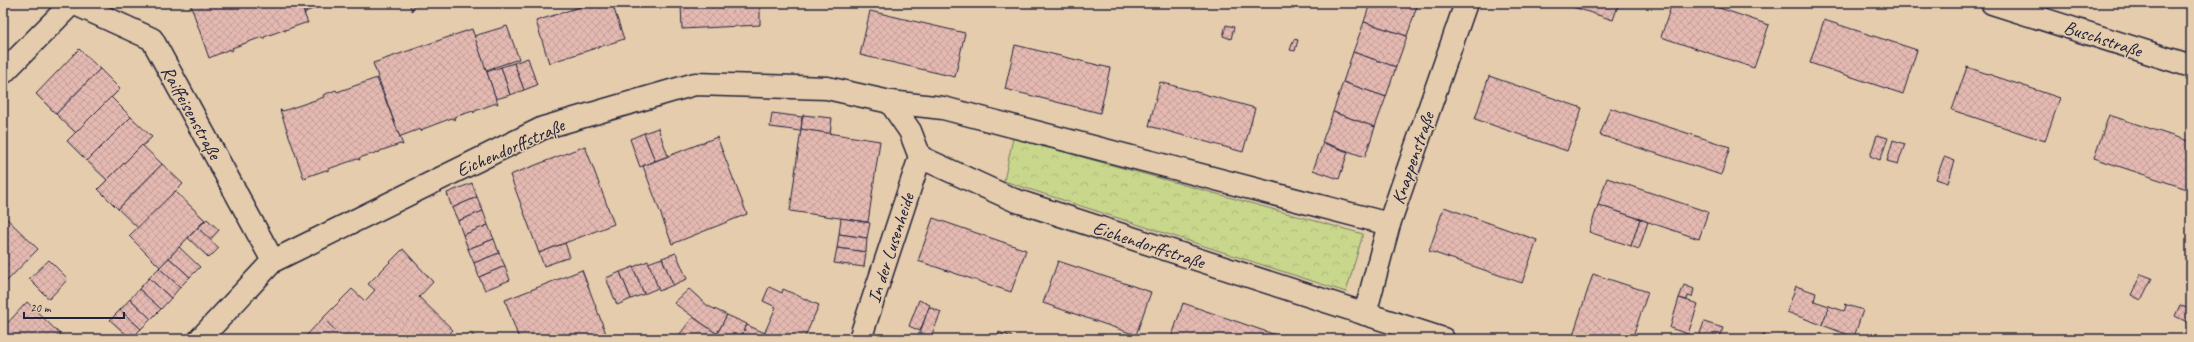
<svg xmlns="http://www.w3.org/2000/svg" width="2194" height="342" font-family="Caveat,sans-serif">
  <style>
    .park { fill: url(#park-crowns); stroke: #757c64 }
    .building { fill: url(#building-cross-hatch); stroke: #22223b }
    .lines { fill: none; stroke-linecap: round; stroke-linejoin: round }
    .street-casing { stroke: #22223b; stroke-width: 25 }
    .street { stroke: #e5ccad; stroke-width: 22 }
    .labels { text-anchor: middle; stroke-width: 3; stroke-linejoin: round; paint-order: stroke }
    .street-label { font-size: 19px; fill: #22223b; stroke: #e5ccad }
  </style>
  <defs>
    <pattern id="park-crowns" width="20" height="18" patternUnits="userSpaceOnUse"><rect width="20" height="18" fill="#c8d78c"/><path d="M2 6a3 3 0 1 1 6 0M12 15a3 3 0 1 1 6 0" fill="none" stroke="#acb87a"/></pattern>
    <pattern id="building-cross-hatch" width="8" height="8" patternUnits="userSpaceOnUse"><rect width="8" height="8" fill="#e4b9b1"/><path d="M0 0l8 8M0 8l8-8" fill="none" stroke="#c39f99"/></pattern>
  </defs>
  <rect width="100%" height="100%" fill="#e5ccad"/>
  <filter id="ink" filterUnits="userSpaceOnUse"><feTurbulence type="fractalNoise" baseFrequency=".025" numOctaves="2"/><feDisplacementMap in="SourceGraphic" scale="8" xChannelSelector="R" yChannelSelector="G"/><feConvolveMatrix kernelMatrix="1 2 1 2 8 2 1 2 1" color-interpolation-filters="sRGB"/></filter>
  <g filter="url(#ink)">
    <path class="park" d="M1013 138 1363 234 1346 292 1004 181Z"/>
    <g class="building">
      <path d="M190 3H300L308 23H305L285 30 286 31 283 30 264 37V39L262 37 232 48 233 50 231 51 230 49 209 58Z"/>
      <path d="M300 3H331L326 5 327 6 324 5 305 12V14Z"/>
      <path d="M409 3H428L429 5 428 6 427 3 413 7 412 11Z"/>
      <path d="M592 3H612L624 39 549 63 536 21Z"/>
      <path d="M681 3H760V25L682 29Z"/>
      <path d="M1370 3H1407L1417 6 1407 36 1364 22Z"/>
      <path d="M1561 3H1619L1613 20Z"/>
      <path d="M1672 3H1705L1769 25 1754 68 1661 37Z"/>
      <path d="M870 11 965 33 955 77 860 55Z"/>
      <path d="M1824 20 1917 50 1903 94 1810 63Z"/>
      <path d="M1364 22 1407 36 1396 67 1353 52Z"/>
      <path d="M1226 25 1234 27 1231 39 1223 36Z"/>
      <path d="M507 26 519 59 486 70 474 36Z"/>
      <path d="M472 29 498 104 496 103 475 111 474 113 473 111 454 117 455 120 452 118 423 129 421 131 420 129 401 136 400 138 373 63Z"/>
      <path d="M1294 39 1298 40 1295 51 1290 50Z"/>
      <path d="M1015 45 1110 68 1100 113 1005 89Z"/>
      <path d="M79 49 100 69 56 114 36 94Z"/>
      <path d="M1353 52 1396 67 1386 97 1343 82Z"/>
      <path d="M528 58 537 85 524 90 514 63Z"/>
      <path d="M514 63 524 90 510 95 501 67Z"/>
      <path d="M501 67 510 95 496 99 487 72Z"/>
      <path d="M1967 67 2060 98 2045 141 1952 110Z"/>
      <path d="M100 69 120 89 76 133 56 114Z"/>
      <path d="M1489 76 1582 108 1567 151 1475 119Z"/>
      <path d="M377 78 403 145 400 144 380 151 379 153 378 152 359 158 360 160 357 159 328 169V171L326 170 306 177 307 178 304 179 280 110 283 111 324 97 323 95 336 90 337 92Z"/>
      <path d="M1160 82 1255 108 1243 152 1149 126Z"/>
      <path d="M1343 82 1386 97 1375 127 1333 112Z"/>
      <path d="M111 97 131 117 87 161 67 141Z"/>
      <path d="M1610 108 1730 147 1721 175 1600 135Z"/>
      <path d="M1333 112 1375 127 1365 157 1322 142Z"/>
      <path d="M772 113 802 117 801 131 770 127Z"/>
      <path d="M803 115 832 118 830 134 801 129Z"/>
      <path d="M2109 115 2191 142V178L2187 189 2094 158Z"/>
      <path d="M131 117 152 137 107 180 87 161Z"/>
      <path d="M658 128 668 156 655 161 644 133Z"/>
      <path d="M801 129 880 141 868 222 790 211Z"/>
      <path d="M644 133 655 161 640 167 630 139Z"/>
      <path d="M1877 135 1888 138 1880 160 1870 156Z"/>
      <path d="M717 137 747 214 672 244 643 166Z"/>
      <path d="M1893 140 1905 144 1898 164 1887 161Z"/>
      <path d="M1323 143 1348 152 1339 179 1313 170Z"/>
      <path d="M142 145 162 164 118 209 98 189Z"/>
      <path d="M585 146 614 224 539 253 510 175Z"/>
      <path d="M1944 157 1955 161 1948 183 1936 179Z"/>
      <path d="M162 164 183 184 138 228 118 209Z"/>
      <path d="M1607 178 1708 212 1699 239 1598 205Z"/>
      <path d="M472 183 477 197 452 208 447 193Z"/>
      <path d="M175 191 205 220 160 267 129 236Z"/>
      <path d="M477 197 483 211 458 221 452 208Z"/>
      <path d="M1598 205 1640 219 1631 246 1589 232Z"/>
      <path d="M1444 207 1537 240 1522 283 1429 251Z"/>
      <path d="M483 211 488 225 463 235 458 221Z"/>
      <path d="M3 215 38 249 3 285Z"/>
      <path d="M841 218 870 223 867 238 839 234Z"/>
      <path d="M933 218 1026 250 1011 292 918 261Z"/>
      <path d="M207 219 219 230 210 240 198 228Z"/>
      <path d="M1640 219 1648 222 1639 249 1631 246Z"/>
      <path d="M488 225 494 239 468 249 463 235Z"/>
      <path d="M198 228 219 248 209 258 188 238Z"/>
      <path d="M839 234 867 238 866 252 837 248Z"/>
      <path d="M494 239 499 253 474 263 468 249Z"/>
      <path d="M565 243 570 257 544 266 539 253Z"/>
      <path d="M179 247 200 267 190 277 169 258Z"/>
      <path d="M837 248 866 252 864 267 834 263Z"/>
      <path d="M403 249 433 282 419 297 453 330 445 339H390L384 333 377 339H344L323 318 352 289 365 301 375 290 368 284Z"/>
      <path d="M499 253 505 266 479 277 474 263Z"/>
      <path d="M676 253 687 279 673 285 662 258Z"/>
      <path d="M169 258 190 277 180 287 159 268Z"/>
      <path d="M662 258 673 285 659 291 648 263Z"/>
      <path d="M49 260 68 279 49 299 29 279Z"/>
      <path d="M648 261 658 288 644 294 633 267Z"/>
      <path d="M1058 261 1151 292 1136 335 1043 303Z"/>
      <path d="M505 266 510 280 485 290 479 277Z"/>
      <path d="M633 267 644 294 631 299 620 272Z"/>
      <path d="M159 268 180 287 171 298 149 278Z"/>
      <path d="M582 270 608 339H519L505 300Z"/>
      <path d="M620 272 631 299 617 305 606 278Z"/>
      <path d="M1593 274 1648 292 1632 339 1572 338Z"/>
      <path d="M2141 274 2152 278 2141 300 2131 295Z"/>
      <path d="M149 278 171 298 161 309 139 289Z"/>
      <path d="M1684 285 1694 289 1692 297 1688 296 1687 300 1679 298Z"/>
      <path d="M1796 286 1816 293 1814 301 1829 306 1822 325 1787 312Z"/>
      <path d="M769 287 782 293 783 289 819 305 804 339H775L764 334 776 307 763 301Z"/>
      <path d="M139 289 161 309 151 319 130 299Z"/>
      <path d="M689 289 708 306 727 315 717 334 674 303Z"/>
      <path d="M1679 298 1698 304 1688 334 1670 328Z"/>
      <path d="M130 299 151 319 141 329 120 310Z"/>
      <path d="M919 300 930 305 920 331 909 326Z"/>
      <path d="M27 302 65 339H3V328Z"/>
      <path d="M1183 303 1276 335 1275 339H1171Z"/>
      <path d="M1844 304 1863 310 1854 337 1822 325 1829 306 1844 311 1846 306Z"/>
      <path d="M2180 305 2191 310 2187 322 2175 316Z"/>
      <path d="M929 307 941 312 931 337 920 333Z"/>
      <path d="M120 310 141 329 131 339 110 320Z"/>
      <path d="M727 315 747 324 740 339H724L717 334Z"/>
      <path d="M693 317 717 334 713 339H676Z"/>
      <path d="M323 318 344 339H303Z"/>
      <path d="M1704 322 1723 328 1719 339H1698Z"/>
      <path d="M747 325 765 333 764 334 775 339H740Z"/>
      <path d="M470 332 477 339H464Z"/>
      <path d="M999 332 1012 337 1011 339H997Z"/>
      <path d="M717 334 724 339H713Z"/>
      <path d="M1763 334 1779 339H1762Z"/>
    </g>
    <g class="lines">
      <defs>
        <g id="street">
          <path d="M73 3 152 39 273 261"/>
          <path d="M1992 3 2191 66"/>
          <path d="M3 73 72 3"/>
          <path d="M890 102 943 108 1389 224"/>
          <path d="M1365 314 1389 224 1466 3"/>
          <path d="M200 339 273 261 543 128 695 84 827 88 890 102 910 131 920 157 1014 200 1443 339"/>
          <path d="M860 339 920 157"/>
        </g>
      </defs>
      <use href="#street" class="street-casing"/>
      <use href="#street" class="street"/>
    </g>
  </g>
  <g class="labels">
    <g class="street-label">
      <text transform="translate(2103 38) rotate(18)" y="7">Buschstraße</text>
      <text transform="translate(192 112) rotate(61)" y="7">Raiffeisenstraße</text>
      <text transform="translate(510 147) rotate(-24)" y="7">Eichendorffstraße</text>
      <text transform="translate(1412 158) rotate(-71)" y="7">Knappenstraße</text>
      <text transform="translate(1149 244) rotate(18)" y="7">Eichendorffstraße</text>
      <text transform="translate(890 248) rotate(-72)" y="7">In der Lusenheide</text>
    </g>
  </g>
  <rect width="2194" height="342" fill="none" stroke="#e5ccad" stroke-width="16"/>
  <rect x="8" y="8" width="2178" height="326" fill="none" stroke="#22223b" stroke-width="1.5" filter="url(#ink)"/>
  <path d="M24 312v6h100v-6" fill="none" stroke="#22223b" stroke-width="2"/>
  <text x="30" y="312" font-size="12" fill="#22223b" stroke="#e5ccad" stroke-width="3" paint-order="stroke">20 m</text>
</svg>
